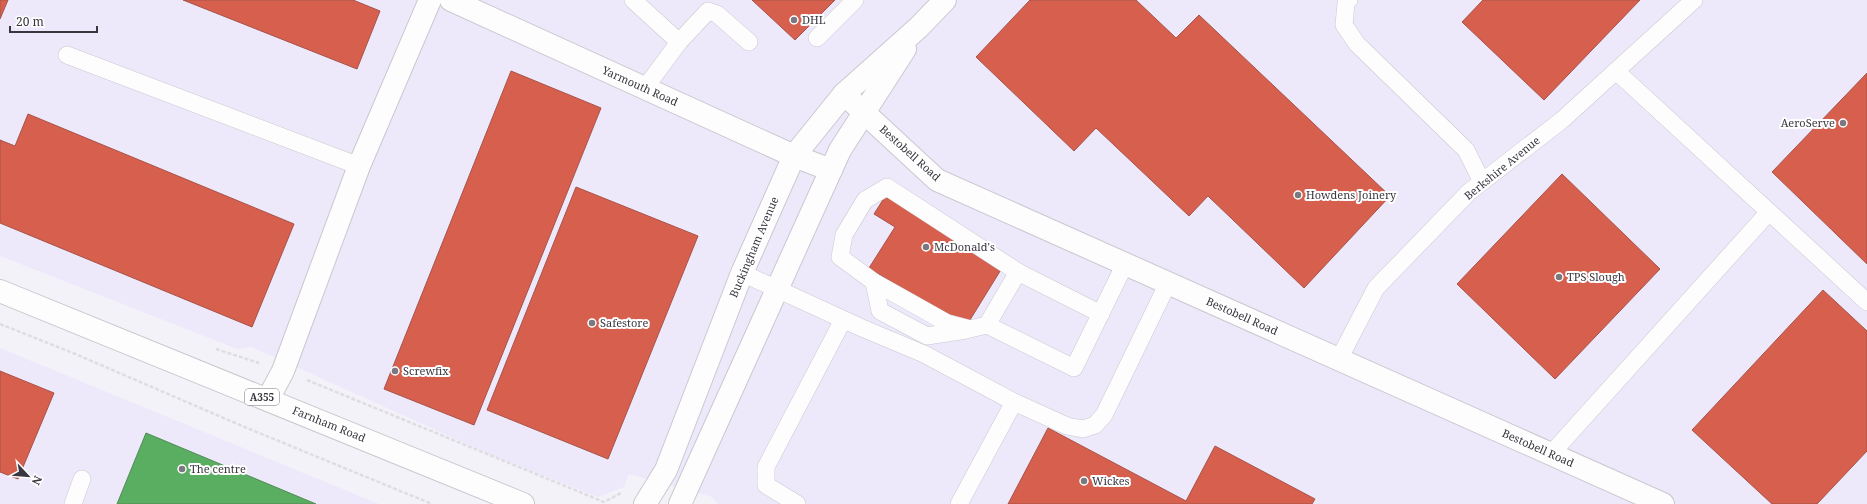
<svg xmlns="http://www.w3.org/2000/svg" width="1867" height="504" font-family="'Noto Serif',serif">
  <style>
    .built { fill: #eee8fb }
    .shops { fill: #d6604d; stroke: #a75349 }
    .public { fill: #5aae61; stroke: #508a57 }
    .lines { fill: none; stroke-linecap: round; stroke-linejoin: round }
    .lane-casing { stroke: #cac8cf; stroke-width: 18 }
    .street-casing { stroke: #cac8cf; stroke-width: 24 }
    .secondary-casing { stroke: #cac8cf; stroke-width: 24 }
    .primary-casing { stroke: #cac8cf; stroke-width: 24 }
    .path { stroke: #dedde0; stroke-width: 2.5; stroke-dasharray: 4 2; stroke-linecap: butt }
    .lane { stroke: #fdfdfe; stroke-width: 17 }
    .street { stroke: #fdfdfe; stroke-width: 22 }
    .secondary { stroke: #fdfdfe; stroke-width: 22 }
    .primary { stroke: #fdfdfe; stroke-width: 22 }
    .poi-dot { fill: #7a7880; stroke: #fff; stroke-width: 1.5 }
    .labels { text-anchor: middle; stroke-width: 4; stroke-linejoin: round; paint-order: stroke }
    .shield { fill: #fff; stroke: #747279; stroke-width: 1 }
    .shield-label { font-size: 10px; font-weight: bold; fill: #39363f }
    .poi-label { font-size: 11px; fill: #39363f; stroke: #fff; text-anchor: start }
    .street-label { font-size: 11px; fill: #39363f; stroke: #fff }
  </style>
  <rect width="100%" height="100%" fill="#f4f2f9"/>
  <g class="built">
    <path d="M0 0H1867V504H718L712 497 629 474 624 487 598 497 491 455 252 347 237 349 0 256Z"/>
    <path d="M0 348 379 504H0Z"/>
  </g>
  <g class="shops">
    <path d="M0 0H8L0 19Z"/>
    <path d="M183 0H353L380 11 357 69Z"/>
    <path d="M752 0H835L795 40Z"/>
    <path d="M1030 0H1136L1176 38 1199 15 1390 196 1304 288 1208 196 1189 216 1096 128 1074 151 976 57Z"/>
    <path d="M1483 0H1640L1544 100 1462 22Z"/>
    <path d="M511 71 601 108 474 425 384 389Z"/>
    <path d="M1867 73V264L1772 172Z"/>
    <path d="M28 114 294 224 252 327 0 223V140L15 146Z"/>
    <path d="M1562 174 1660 269 1555 379 1457 284Z"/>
    <path d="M576 187 698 236 608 459 487 410Z"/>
    <path d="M886 195 1002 268 965 328 869 268 895 227 874 214Z"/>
    <path d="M1823 290 1867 331V451L1817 504H1772L1692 430Z"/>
    <path d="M0 371 54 393 18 479 0 472Z"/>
    <path d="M1048 428 1186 501 1215 446 1315 499 1312 504H1008Z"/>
  </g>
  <path class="public" d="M146 433 316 504H117Z"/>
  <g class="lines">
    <defs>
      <g id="lane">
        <path d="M633 0 679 42"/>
        <path d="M1349 0 1346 3 1344 25 1357 44 1466 150 1482 182"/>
        <path d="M817 38 855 0"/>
        <path d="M67 55 359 166"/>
        <path d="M1616 71 1867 302"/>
        <path d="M645 88 679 42 708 11 717 14 749 42"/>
        <path d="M742 273 862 328 924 354 1014 402 1067 426 1083 429 1095 425 1104 415 1168 283"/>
        <path d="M874 282 880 311 927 336 966 330"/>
        <path d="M1101 314 1018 272 987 325 1074 368 1125 264"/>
        <path d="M987 325 970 329 947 323 874 282 840 257 844 235 865 200 887 187 1018 272"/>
        <path d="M1339 359 1376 288 1469 192 1562 120 1694 0"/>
        <path d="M1551 454 1769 212"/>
        <path d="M73 504 82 479"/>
        <path d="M797 504 766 485V467L843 320"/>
        <path d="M959 504 1014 402"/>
      </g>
      <g id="street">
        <path d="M451 0 794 156 831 170"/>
        <path d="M844 94 937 180 1663 504"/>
        <path d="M268 399 283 371 359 166 430 0"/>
      </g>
      <g id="secondary">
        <path d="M645 504 666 470 742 273 794 156 844 94 919 27 945 0"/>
        <path d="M680 504 840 150 905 49"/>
      </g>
      <path id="primary" d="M0 291 523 504"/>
    </defs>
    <use href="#lane" class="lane-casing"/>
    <use href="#street" class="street-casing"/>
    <use href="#secondary" class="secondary-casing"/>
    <use href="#primary" class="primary-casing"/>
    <g class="path">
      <path d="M0 324 73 353 247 428 432 504"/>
      <path d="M216 349 259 363"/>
      <path d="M307 380 604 502 621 493"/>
    </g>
    <use href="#lane" class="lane"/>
    <use href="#street" class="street"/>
    <use href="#secondary" class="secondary"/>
    <use href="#primary" class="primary"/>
  </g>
  <g class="poi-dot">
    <circle cx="794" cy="20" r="4"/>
    <circle cx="1843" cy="123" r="4"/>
    <circle cx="1298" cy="195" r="4"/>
    <circle cx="926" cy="247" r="4"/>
    <circle cx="1559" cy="277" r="4"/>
    <circle cx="592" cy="323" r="4"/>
    <circle cx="395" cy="371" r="4"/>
    <circle cx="182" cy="469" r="4"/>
    <circle cx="1084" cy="481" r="4"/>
  </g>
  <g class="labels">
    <rect class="shield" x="245" y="389" width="34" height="16" rx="3"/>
    <g class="shield-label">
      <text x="262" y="401">A355</text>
    </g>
    <g class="poi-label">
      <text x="802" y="24">DHL</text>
      <text x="1835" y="127" text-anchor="end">AeroServe</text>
      <text x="1306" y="199">Howdens Joinery</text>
      <text x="934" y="251">McDonald's</text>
      <text x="1567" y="281">TPS Slough</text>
      <text x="600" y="327">Safestore</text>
      <text x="403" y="375">Screwfix</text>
      <text x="190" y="473">The centre</text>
      <text x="1092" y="485">Wickes</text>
    </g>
    <g class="street-label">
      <text transform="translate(640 86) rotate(24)" y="4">Yarmouth Road</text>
      <text transform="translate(910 153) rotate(42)" y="4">Bestobell Road</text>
      <text transform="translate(1502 168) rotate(-39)" y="4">Berkshire Avenue</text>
      <text transform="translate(754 247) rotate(-67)" y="4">Buckingham Avenue</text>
      <text transform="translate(1242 316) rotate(24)" y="4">Bestobell Road</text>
      <text transform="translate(329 424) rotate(22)" y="4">Farnham Road</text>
      <text transform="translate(1538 448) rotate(24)" y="4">Bestobell Road</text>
    </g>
  </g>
  <g transform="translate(28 476) rotate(116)" stroke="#ffffff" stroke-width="3" paint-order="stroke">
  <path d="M0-3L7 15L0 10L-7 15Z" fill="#39363f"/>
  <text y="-6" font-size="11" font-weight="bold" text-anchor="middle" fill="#39363f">N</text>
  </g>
  <path d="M10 26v6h87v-6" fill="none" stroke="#39363f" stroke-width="2"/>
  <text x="16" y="26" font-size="12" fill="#39363f" stroke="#ffffff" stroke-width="3" paint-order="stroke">20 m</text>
</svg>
